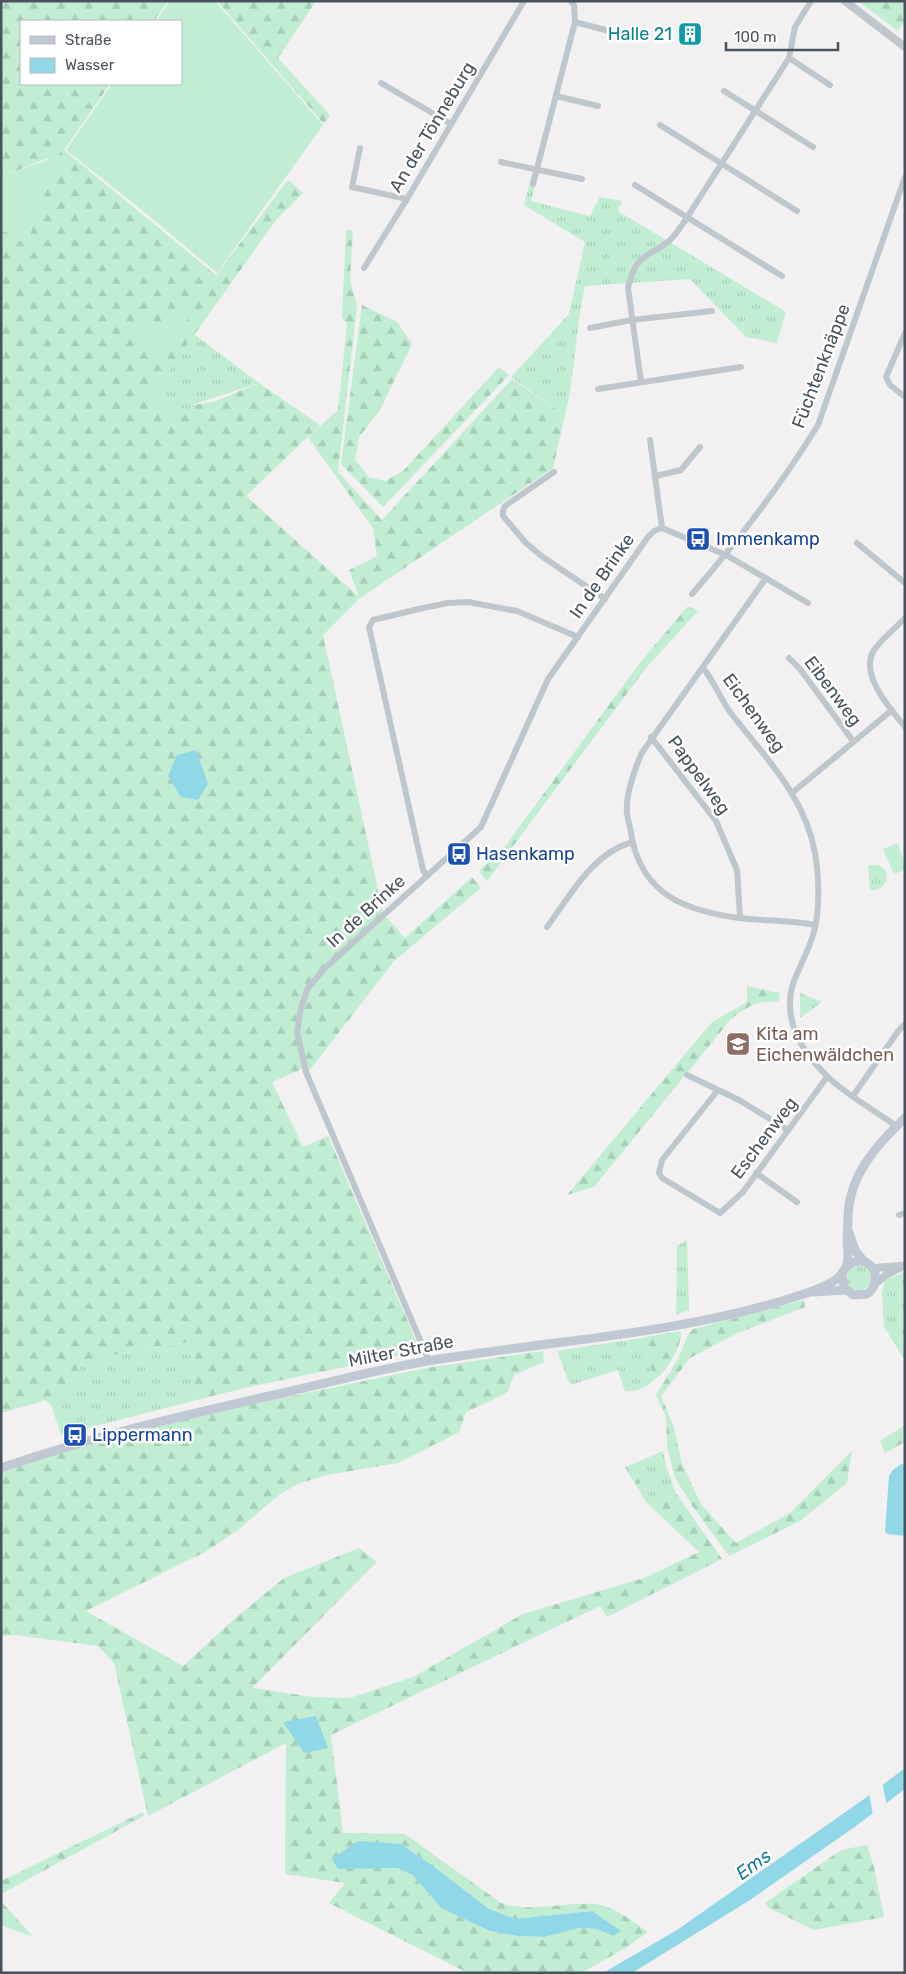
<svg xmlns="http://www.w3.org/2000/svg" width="906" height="1974" font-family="Rubik,sans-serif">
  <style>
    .grass { fill: url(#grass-tufts) }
    .forest { fill: url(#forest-firs); fill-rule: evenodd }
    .pitch { fill: #c1eed2 }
    .water { fill: #90d7e8 }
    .pier { fill: #f2f0f0 }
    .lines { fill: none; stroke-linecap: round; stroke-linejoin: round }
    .minor { stroke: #bfc7ce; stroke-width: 6 }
    .tertiary { stroke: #bfc7ce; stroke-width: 8 }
    .secondary { stroke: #bfc8d3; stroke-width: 9 }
    .labels { text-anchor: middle; stroke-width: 5; stroke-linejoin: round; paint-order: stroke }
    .culture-label { font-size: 18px; fill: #0d838f; stroke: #fff; text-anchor: end }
    .street-label { font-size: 18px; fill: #49535d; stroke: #fff }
    .transit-label { font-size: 18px; fill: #164399; stroke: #fff; text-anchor: start }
    .education-label { font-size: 18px; fill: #785e54; stroke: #fff; text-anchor: start }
    .water-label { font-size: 19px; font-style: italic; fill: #137c97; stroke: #fff }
  </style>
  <defs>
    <pattern id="grass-tufts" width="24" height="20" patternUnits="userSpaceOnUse" patternTransform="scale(1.25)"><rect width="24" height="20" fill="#c1eed2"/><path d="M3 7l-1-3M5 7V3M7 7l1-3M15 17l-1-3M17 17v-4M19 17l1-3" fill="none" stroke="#a7ceb7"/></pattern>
    <pattern id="forest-firs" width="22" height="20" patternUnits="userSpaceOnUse" patternTransform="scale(1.25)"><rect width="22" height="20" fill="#c1eed2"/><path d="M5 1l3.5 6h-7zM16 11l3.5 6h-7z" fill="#a7ceb7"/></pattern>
  </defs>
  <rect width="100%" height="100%" fill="#f2f0f0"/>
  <g class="grass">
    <path d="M532 174 538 175 531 201 590 216 600 197 622 201 618 211 786 312 777 343 746 337 690 279 585 286C575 329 576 373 565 415L511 377 569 314 585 242 524 205Z"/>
    <path d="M194 334 259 383 192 405 180 421 150 397Z"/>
    <path d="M868 865H878L886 870 887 881 881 888 870 891Z"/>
    <path d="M800 993 822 1002 800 1018Z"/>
    <path d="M687 1240 689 1310 676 1315 677 1246Z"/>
    <circle cx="859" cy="1278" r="12"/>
    <path d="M905 1272V1360L884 1327 882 1292 885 1280Z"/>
    <path d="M641 1338 655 1379C649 1386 635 1393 625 1391L618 1370 570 1385 557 1351Z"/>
    <path d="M190 1342 197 1400 61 1435 52 1407 85 1360Z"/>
    <path d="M663 1451 667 1469 676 1493 655 1503 642 1487 633 1464Z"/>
  </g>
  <g class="forest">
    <path d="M1 1H168L154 21H21V84H110L64 150 216 275 288 180 303 193 276 220 150 397 180 420 192 405 213 402 259 383 320 425 246 496 359 597 349 570 377 556 373 528 308 437 338 410 347 324 342 317 346 230 353 231 350 280 357 306 338 472 382 520 512 379 565 415 553 468 360 598 323 635 383 913 405 938 472 877 481 888 394 961 310 1070 302 1069 272 1082 303 1147 328 1136 417 1343 416 1352 244 1388 197 1400 189 1342 85 1360 52 1407 46 1400 1 1413V227L4 231 27 245 38 206 57 171 48 158 1 177Z"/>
    <path d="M217 1H316L278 58 330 115 324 124Z"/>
    <path d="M858 1H905V21L898 31Z"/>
    <path d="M362 305 397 322 412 344 380 410 359 437 355 459 368 477 385 481 403 471 499 367 509 375 383 507 341 464Z"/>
    <path d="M688 606 698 611 646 668 487 881 479 871 506 845 639 664Z"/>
    <path d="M747 986 780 993 779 1002C756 1000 749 1006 731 1019L594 1187 567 1195 712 1022 747 1002Z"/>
    <path d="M804 1300 805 1307 738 1333 690 1358 661 1396 674 1427 682 1464 701 1504 736 1543 790 1513 852 1451 847 1483 800 1521 729 1556 693 1507 674 1476 667 1445 666 1417 656 1395 678 1359 688 1335 693 1329Z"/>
    <path d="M679 1331 681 1332C683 1343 665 1375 655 1379L641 1338Z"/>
    <path d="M543 1351 544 1362 514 1375 507 1393 466 1412 459 1432 398 1463 327 1475 300 1483 280 1494 238 1530 205 1552 86 1611 183 1666 232 1621 284 1578 359 1548 377 1562 252 1688 313 1697 350 1698 413 1677 523 1614 644 1578 699 1552 646 1502 625 1467 633 1464 642 1487 655 1503 676 1493 722 1559 607 1617 600 1606 331 1735 343 1833 405 1834 501 1903C531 1913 563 1902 594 1904 615 1906 632 1921 648 1932L624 1949 581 1973H468L329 1903 345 1883 285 1874 286 1743 148 1816 114 1663 98 1646 15 1635 1 1637V1473L64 1451 201 1415 426 1368ZM401 1844 433 1866 489 1909 515 1919 592 1911 621 1931 613 1936 598 1929 579 1928 544 1937 518 1936 490 1931 441 1908 413 1875 397 1868Z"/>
    <path d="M905 1425V1442L885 1453 880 1441Z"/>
    <path d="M143 1812 144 1816 1 1894V1881Z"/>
    <path d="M867 1845 874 1867 884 1917 814 1930 767 1907 765 1903 841 1850Z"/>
    <path d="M1 1901 33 1937 1 1925Z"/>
  </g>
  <g class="pitch">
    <path d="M170 1H215L323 125 217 273 143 211 66 150 112 84H181V21H156Z"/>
    <path d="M66 153 72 158 57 171 38 206 27 245 4 231 1 227V177Z"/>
    <path d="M190 302 194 310 163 354 121 334 119 327 125 323 147 327 175 323Z"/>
    <path d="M897 843 905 863V870L894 874 883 849Z"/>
  </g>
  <g class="water">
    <path d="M196 750 208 784 198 800 181 797 168 776 177 755Z"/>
    <path d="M901 1464 905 1465V1536L888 1534 885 1532 889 1476 893 1470Z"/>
    <path d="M316 1716 328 1748 304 1753 283 1722Z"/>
    <path d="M905 1768V1789L856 1826 750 1900 632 1973H603L677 1930 864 1799Z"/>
    <path d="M358 1841 401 1844 433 1866 489 1909 515 1919 592 1911 621 1931 613 1936 598 1929 579 1928 544 1937 518 1936 490 1931 441 1908 413 1875 397 1868 338 1869 332 1859Z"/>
  </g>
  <path class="pier" d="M882 1782 887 1806 873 1816 869 1792Z"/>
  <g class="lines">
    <g class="minor">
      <path d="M575 22 617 33"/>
      <path d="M789 58 830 85"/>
      <path d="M381 83 451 124"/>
      <path d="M724 91 813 147"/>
      <path d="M556 96 598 106"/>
      <path d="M660 125 797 211"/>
      <path d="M360 148 352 187 407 199"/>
      <path d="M501 162 582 179"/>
      <path d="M533 184 575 22 574 5 571 1"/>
      <path d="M635 185 782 276"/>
      <path d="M364 268 407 199 524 1"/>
      <path d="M590 328 632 320 712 311"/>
      <path d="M905 333 886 377 890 385 905 397"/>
      <path d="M641 382 628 288C636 254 645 259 669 241 677 234 683 224 688 216L789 58 795 27 811 1"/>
      <path d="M598 389 741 367"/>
      <path d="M650 440 662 528"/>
      <path d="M554 472 505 506 503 511V516L526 543 540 555 605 599"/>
      <path d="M656 476 681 470 700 447"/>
      <path d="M662 528 726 555 808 603"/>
      <path d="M857 543 905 583"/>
      <path d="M766 578 641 754C635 769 625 796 627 813 628 821 631 830 632 839 644 896 687 911 739 918 764 921 791 920 815 925"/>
      <path d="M692 594C738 541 781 485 818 425L905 177"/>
      <path d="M905 618C896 628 879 641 873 652 860 675 891 710 905 727"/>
      <path d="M789 658 800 669 853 741"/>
      <path d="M703 668C714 681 720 698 730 712 764 756 805 796 815 853 819 878 820 907 814 932 809 949 801 964 794 981 781 1017 801 1051 826 1075 843 1093 876 1111 896 1126"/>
      <path d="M651 737 716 821 737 870 740 918"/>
      <path d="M792 793 892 710"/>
      <path d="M427 876 423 870 369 627 373 620 423 608 448 603 468 602 517 611 578 637"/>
      <path d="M547 927C570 896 593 852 633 842"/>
      <path d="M687 1075 739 1100 788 1130"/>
      <path d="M718 1090 662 1160 659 1173 662 1178 720 1213 743 1192 827 1077"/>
      <path d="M853 1096 899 1030 905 1024"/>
      <path d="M756 1173 797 1202"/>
      <path d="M899 1215 905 1213"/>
      <path d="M429 1361 306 1072 297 1032 301 1008 308 988 325 968 481 827 548 679 648 537 654 531 662 528"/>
    </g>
    <g class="tertiary">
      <path d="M845 1 905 47"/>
      <path d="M873 1268 902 1266"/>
      <path d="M875 1284 886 1275 905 1265"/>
    </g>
    <g class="secondary">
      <path d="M848 1230 855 1250 864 1262"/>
      <path d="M846 1267C850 1257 847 1250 847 1240 847 1232 848 1225 848 1217 849 1176 876 1145 905 1118"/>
      <path d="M813 1292 846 1290"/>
      <path d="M1 1468C94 1436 188 1414 283 1393 339 1380 396 1365 453 1357 563 1340 675 1333 782 1301 800 1295 818 1291 834 1281 843 1276 844 1265 854 1262 875 1256 883 1283 867 1294L853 1295 844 1287 842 1274"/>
    </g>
  </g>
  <defs>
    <symbol id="building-square" viewBox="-11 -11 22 22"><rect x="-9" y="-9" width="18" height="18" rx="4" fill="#0f9aa8" stroke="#fff"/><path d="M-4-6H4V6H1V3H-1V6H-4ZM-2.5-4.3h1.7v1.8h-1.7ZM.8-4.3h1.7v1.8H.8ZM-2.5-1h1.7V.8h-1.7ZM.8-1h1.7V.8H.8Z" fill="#fff"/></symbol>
    <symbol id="bus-square" viewBox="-11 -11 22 22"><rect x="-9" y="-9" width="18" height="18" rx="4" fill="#1a4fb4" stroke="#fff"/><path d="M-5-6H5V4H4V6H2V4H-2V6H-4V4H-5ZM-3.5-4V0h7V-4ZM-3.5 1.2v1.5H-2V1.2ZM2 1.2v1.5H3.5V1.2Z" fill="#fff"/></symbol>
    <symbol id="school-square" viewBox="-11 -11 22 22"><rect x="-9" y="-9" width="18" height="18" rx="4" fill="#8d6e63" stroke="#fff"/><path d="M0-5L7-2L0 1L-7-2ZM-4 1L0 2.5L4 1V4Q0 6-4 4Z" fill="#fff"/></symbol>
  </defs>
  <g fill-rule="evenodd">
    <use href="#building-square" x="676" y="20" width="28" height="28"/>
    <use href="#bus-square" x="684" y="525" width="28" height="28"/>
    <use href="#bus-square" x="445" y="840" width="28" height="28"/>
    <use href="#school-square" x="724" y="1030" width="28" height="28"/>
    <use href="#bus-square" x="61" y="1421" width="28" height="28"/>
  </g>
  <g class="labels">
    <g class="culture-label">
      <text x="672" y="40">Halle 21</text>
    </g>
    <g class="street-label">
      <text transform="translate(432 127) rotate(-59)" y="6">An der Tönneburg</text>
      <text transform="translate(821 366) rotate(-69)" y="6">Füchtenknäppe</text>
      <text transform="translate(602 576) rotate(-55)" y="6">In de Brinke</text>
      <text transform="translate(833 691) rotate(53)" y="6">Eibenweg</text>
      <text transform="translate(754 713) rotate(54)" y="6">Eichenweg</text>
      <text transform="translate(699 775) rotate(54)" y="6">Pappelweg</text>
      <text transform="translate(366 911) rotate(-42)" y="6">In de Brinke</text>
      <text transform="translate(764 1138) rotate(-53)" y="6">Eschenweg</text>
      <text transform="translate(401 1351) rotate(-11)" y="6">Milter Straße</text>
    </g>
    <g class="transit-label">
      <text x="716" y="545">Immenkamp</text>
      <text x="476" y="860">Hasenkamp</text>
      <text x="92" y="1441">Lippermann</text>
    </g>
    <g class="education-label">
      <text x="756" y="1040">Kita am<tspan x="756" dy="21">Eichenwäldchen</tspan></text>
    </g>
    <g class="water-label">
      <text transform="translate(753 1864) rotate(-36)" y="7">Ems</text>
    </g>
  </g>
  <rect width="906" height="1974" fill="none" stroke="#49535d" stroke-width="5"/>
  <rect x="20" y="20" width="162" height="65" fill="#ffffff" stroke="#b6babe"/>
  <rect x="30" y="36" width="25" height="8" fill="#bfc8d3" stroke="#b6babe"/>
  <text x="65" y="45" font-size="15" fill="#49535d">Straße</text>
  <rect x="30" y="58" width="25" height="15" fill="#90d7e8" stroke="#b6babe"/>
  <text x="65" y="70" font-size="15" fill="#49535d">Wasser</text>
  <path d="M726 42v8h112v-8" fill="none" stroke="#49535d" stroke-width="2.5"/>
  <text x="734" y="42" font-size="15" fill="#49535d" stroke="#ffffff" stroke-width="4" paint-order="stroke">100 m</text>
</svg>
